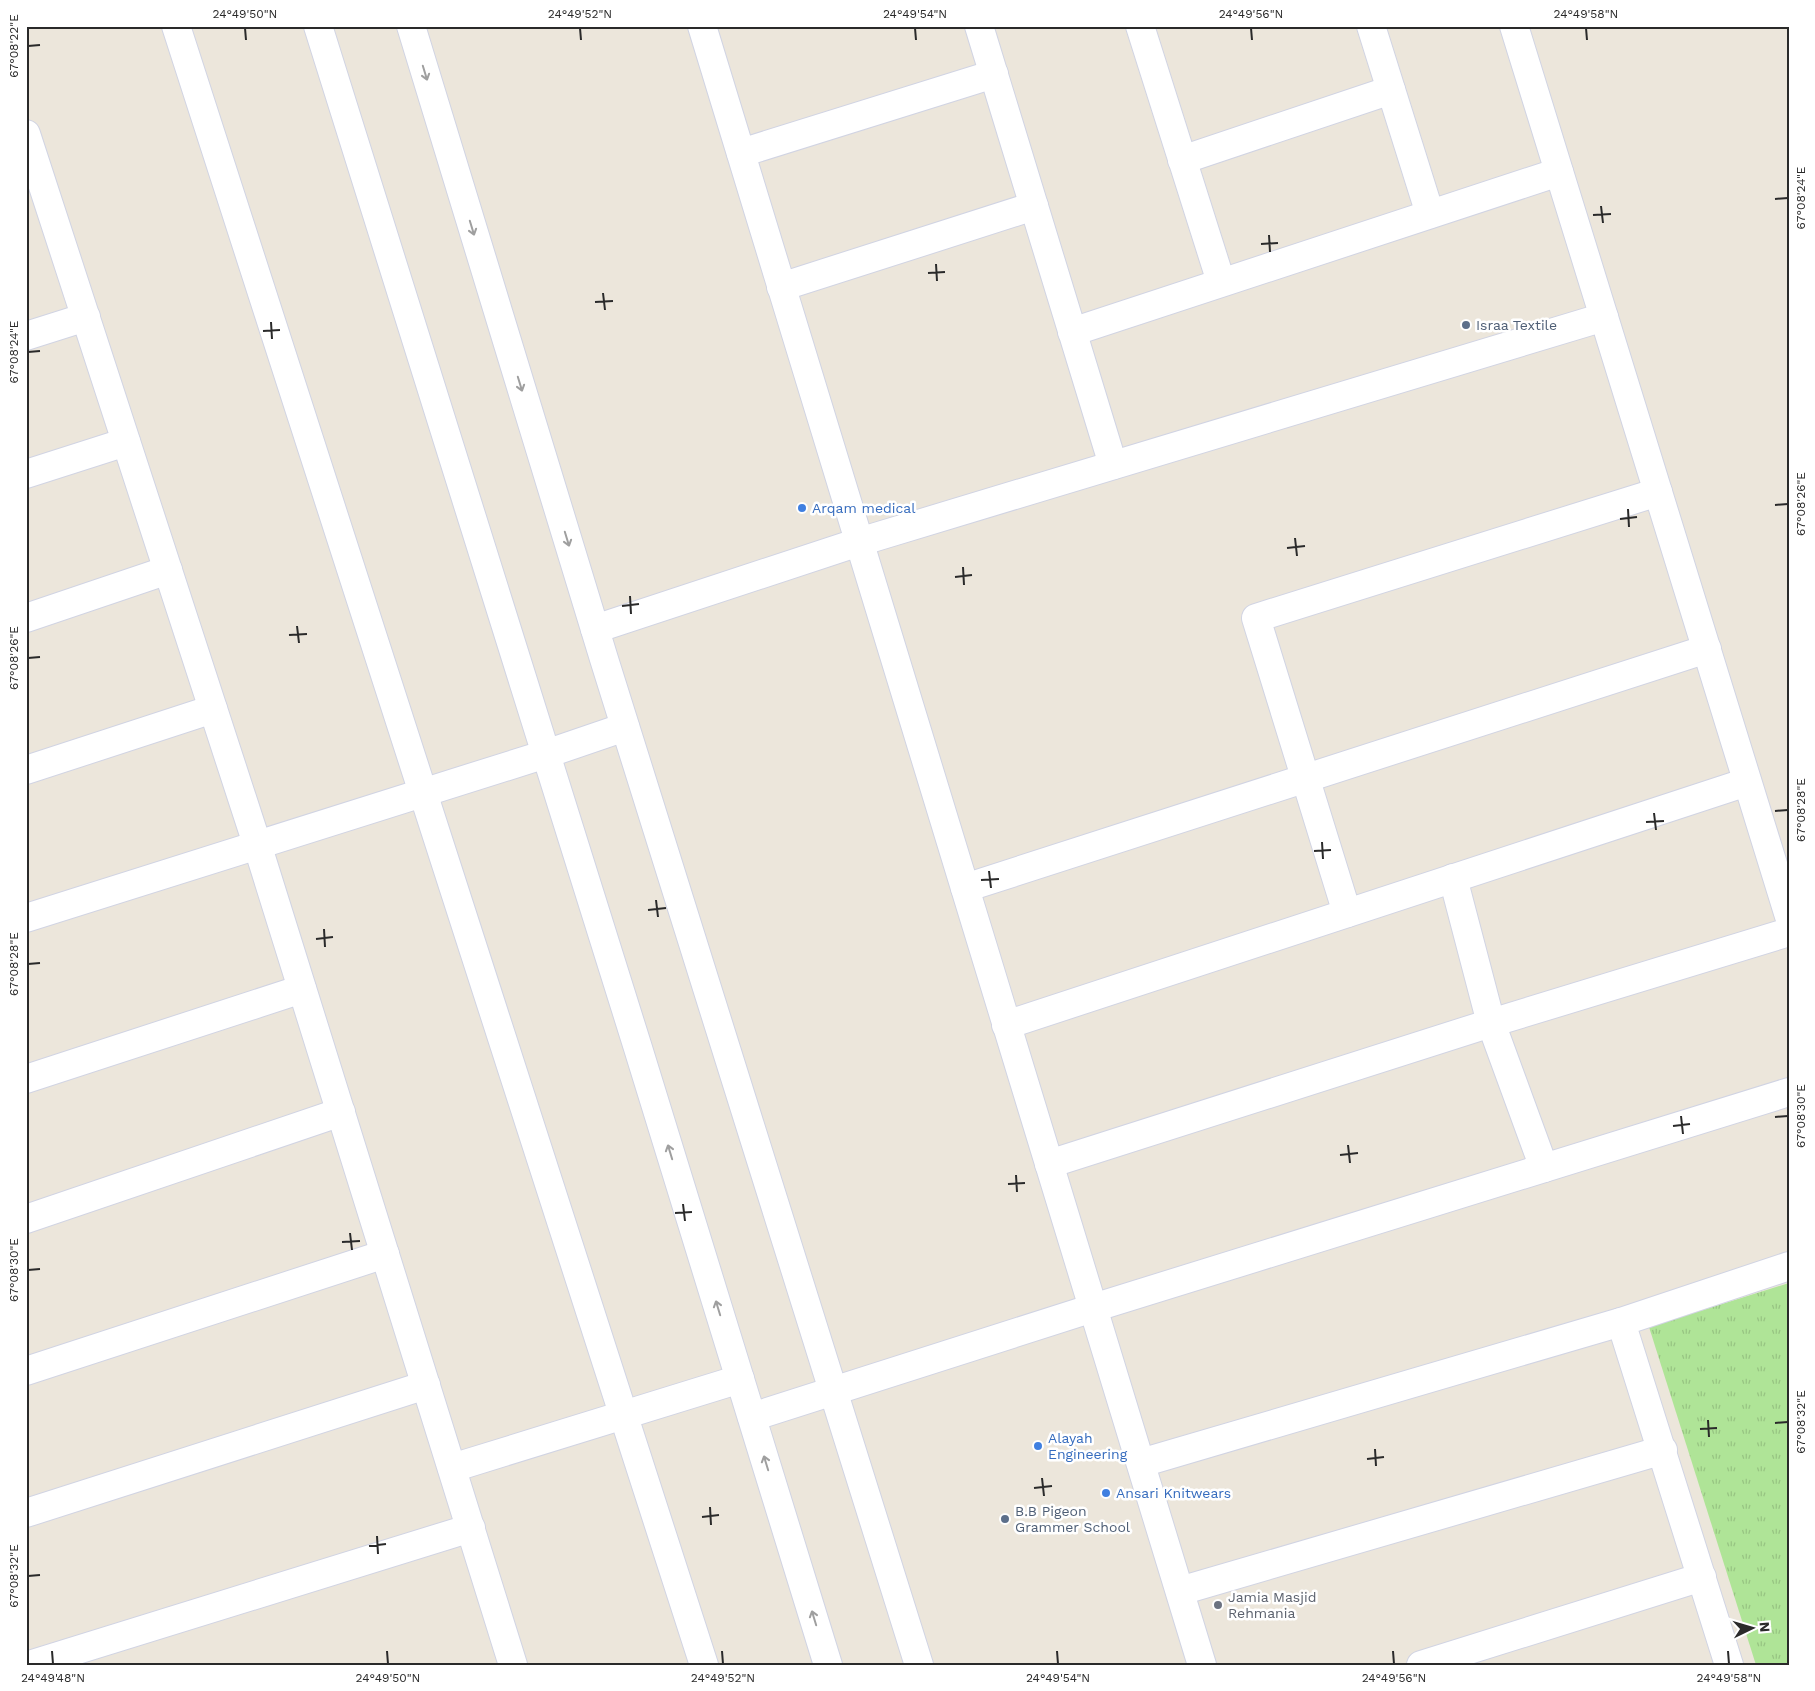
<svg xmlns="http://www.w3.org/2000/svg" width="1815" height="1691" font-family="'Work Sans',sans-serif">
  <style>
    .grass { fill: url(#grass-tufts) }
    .lines { fill: none; stroke-linecap: round; stroke-linejoin: round }
    .minor-casing { stroke: #d1d4e3; stroke-width: 30 }
    .minor { stroke: #fff; stroke-width: 28 }
    .oneway { stroke: #9f9f9f }
    .ticks { fill: none; stroke: #2a2a2a; stroke-width: 2 }
    .service-dot { fill: #5c6f8a; stroke: #fff; stroke-width: 2 }
    .shop-dot { fill: #3f7fe0; stroke: #fff; stroke-width: 2 }
    .worship-dot { fill: #6b7280; stroke: #fff; stroke-width: 2 }
    .labels { text-anchor: middle; stroke-width: 5; stroke-linejoin: round; paint-order: stroke }
    .service-label { font-size: 14px; fill: #4e5e75; stroke: #fff; text-anchor: start }
    .shop-label { font-size: 14px; fill: #366cbe; stroke: #fff; text-anchor: start }
    .worship-label { font-size: 14px; fill: #5b616d; stroke: #fff; text-anchor: start }
    .neatline { fill: none; stroke: #2a2a2a; stroke-width: 2 }
    .ticks-label { font-size: 12px; text-anchor: middle; fill: #2a2a2a }
  </style>
  <defs>
    <pattern id="grass-tufts" width="24" height="20" patternUnits="userSpaceOnUse" patternTransform="scale(1.25)"><rect width="24" height="20" fill="#afe497"/><path d="M3 7l-1-3M5 7V3M7 7l1-3M15 17l-1-3M17 17v-4M19 17l1-3" fill="none" stroke="#97c482"/></pattern>
  </defs>
  <rect width="100%" height="100%" fill="#ece6db"/>
  <path class="grass" d="M1789 1283V1665H1756L1649 1327Z"/>
  <g class="lines">
    <defs>
      <g id="minor">
        <path d="M176 26 704 1665"/>
        <path d="M318 26 638 1048 828 1665"/>
        <path d="M411 26 604 659 919 1665"/>
        <path d="M702 26 1202 1665"/>
        <path d="M979 26 1113 465"/>
        <path d="M1140 26 1221 282"/>
        <path d="M1371 26 1430 214"/>
        <path d="M1514 26 1789 916"/>
        <path d="M26 134 257 844 513 1665"/>
        <path d="M741 153 994 74"/>
        <path d="M1182 160 1391 90"/>
        <path d="M781 287 1034 206"/>
        <path d="M1072 332 1559 172"/>
        <path d="M26 336 86 317"/>
        <path d="M26 474 126 442"/>
        <path d="M26 618 168 570"/>
        <path d="M595 629 859 542 1604 317"/>
        <path d="M26 770 213 709"/>
        <path d="M1453 878 1491 1023 1544 1168"/>
        <path d="M965 888 1707 649"/>
        <path d="M1347 913 1256 618 1658 492"/>
        <path d="M26 918 546 754 625 727"/>
        <path d="M1006 1025 1747 782"/>
        <path d="M26 1079 302 989"/>
        <path d="M1049 1164 1491 1023 1789 932"/>
        <path d="M26 1219 341 1112"/>
        <path d="M26 1371 385 1254"/>
        <path d="M752 1417 1093 1308 1789 1092"/>
        <path d="M1141 1463 1621 1322"/>
        <path d="M452 1468 740 1379"/>
        <path d="M26 1513 426 1385"/>
        <path d="M1180 1591 1663 1450"/>
        <path d="M29 1665 471 1528"/>
        <path d="M1421 1665 1702 1577"/>
        <path d="M1729 1665 1621 1322 1789 1266"/>
      </g>
    </defs>
    <use href="#minor" class="minor-casing"/>
    <use href="#minor" class="minor"/>
  </g>
  <defs><path id="oneway-shaft" d="M-6 0H5M1.5-3L5.5 0L1.5 3" fill="none" stroke-width="1.6" stroke-linecap="round" stroke-linejoin="round" transform="scale(1.25)"/></defs>
  <g class="oneway">
    <use href="#oneway-shaft" transform="translate(425 73) rotate(73)"/>
    <use href="#oneway-shaft" transform="translate(472 228) rotate(73)"/>
    <use href="#oneway-shaft" transform="translate(520 384) rotate(73)"/>
    <use href="#oneway-shaft" transform="translate(567 539) rotate(73)"/>
    <use href="#oneway-shaft" transform="translate(670 1152) rotate(-107)"/>
    <use href="#oneway-shaft" transform="translate(718 1308) rotate(-107)"/>
    <use href="#oneway-shaft" transform="translate(766 1463) rotate(-107)"/>
    <use href="#oneway-shaft" transform="translate(814 1618) rotate(-107)"/>
  </g>
  <path class="ticks" d="M245 28 246 40M580 28 581 40M915 28 916 40M1251 28 1252 40M1586 28 1587 40M28 46 40 45M1775 199 1788 198M1601 206 1603 223M1593 215 1611 214M1269 235 1270 252M1261 244 1278 243M936 264 937 281M928 273 945 272M603 293 605 310M595 302 613 301M271 322 272 339M263 331 280 330M28 352 40 351M1775 505 1788 504M1628 509 1629 527M1620 519 1637 517M1295 538 1297 556M1287 548 1305 546M963 567 964 585M955 577 972 575M630 596 631 614M622 606 639 604M297 626 299 643M289 635 307 634M28 658 40 657M1775 811 1788 810M1654 813 1656 830M1646 822 1664 821M1322 842 1323 859M1314 851 1331 850M989 871 991 888M981 880 999 879M656 900 658 917M648 910 666 908M324 929 325 947M316 939 333 937M28 964 40 963M1681 1116 1683 1134M1775 1117 1788 1116M1673 1126 1690 1124M1348 1145 1350 1163M1340 1155 1358 1153M1016 1175 1017 1192M1008 1184 1025 1183M683 1204 685 1221M675 1213 692 1212M350 1233 352 1250M342 1242 360 1241M28 1270 40 1269M1708 1420 1709 1437M1775 1423 1788 1422M1700 1429 1717 1428M1375 1449 1376 1466M1367 1459 1384 1457M1042 1478 1044 1496M1034 1488 1052 1486M710 1507 711 1525M702 1517 719 1515M377 1536 378 1554M369 1546 386 1544M28 1576 40 1575M52 1651 53 1664M387 1651 388 1664M722 1651 723 1664M1057 1651 1058 1664M1393 1651 1394 1664M1728 1651 1729 1664"/>
  <g class="service-dot">
    <circle cx="1466" cy="325" r="5"/>
    <circle cx="1005" cy="1519" r="5"/>
  </g>
  <g class="shop-dot">
    <circle cx="802" cy="508" r="5"/>
    <circle cx="1038" cy="1446" r="5"/>
    <circle cx="1106" cy="1493" r="5"/>
  </g>
  <circle class="worship-dot" cx="1218" cy="1605" r="5"/>
  <g class="labels">
    <g class="service-label">
      <text x="1476" y="330">Israa Textile</text>
      <text x="1015" y="1516">B.B Pigeon<tspan x="1015" dy="16">Grammer School</tspan></text>
    </g>
    <g class="shop-label">
      <text x="812" y="513">Arqam medical</text>
      <text x="1048" y="1443">Alayah<tspan x="1048" dy="16">Engineering</tspan></text>
      <text x="1116" y="1498">Ansari Knitwears</text>
    </g>
    <g class="worship-label">
      <text x="1228" y="1602">Jamia Masjid<tspan x="1228" dy="16">Rehmania</tspan></text>
    </g>
  </g>
  <rect width="1815" height="1691" fill="none" stroke="#ffffff" stroke-width="55"/>
  <g transform="translate(1752 1628) rotate(85)" stroke="#ffffff" stroke-width="4" paint-order="stroke">
  <path d="M0-4L9 19L0 12L-9 19Z" fill="#2a2a2a"/>
  <text y="-8" font-size="14" font-weight="bold" text-anchor="middle" fill="#2a2a2a">N</text>
  </g>
  <rect x="28" y="28" width="1760" height="1636" class="neatline"/>
  <g class="ticks-label">
    <text x="245" y="18">24°49'50"N</text>
    <text x="580" y="18">24°49'52"N</text>
    <text x="915" y="18">24°49'54"N</text>
    <text x="1251" y="18">24°49'56"N</text>
    <text x="1586" y="18">24°49'58"N</text>
    <text transform="translate(14 46) rotate(-90)" y="4">67°08'22"E</text>
    <text transform="translate(1801 198) rotate(-90)" y="4">67°08'24"E</text>
    <text transform="translate(14 352) rotate(-90)" y="4">67°08'24"E</text>
    <text transform="translate(1801 504) rotate(-90)" y="4">67°08'26"E</text>
    <text transform="translate(14 658) rotate(-90)" y="4">67°08'26"E</text>
    <text transform="translate(1801 810) rotate(-90)" y="4">67°08'28"E</text>
    <text transform="translate(14 964) rotate(-90)" y="4">67°08'28"E</text>
    <text transform="translate(1801 1116) rotate(-90)" y="4">67°08'30"E</text>
    <text transform="translate(14 1270) rotate(-90)" y="4">67°08'30"E</text>
    <text transform="translate(1801 1422) rotate(-90)" y="4">67°08'32"E</text>
    <text transform="translate(14 1576) rotate(-90)" y="4">67°08'32"E</text>
    <text x="53" y="1682">24°49'48"N</text>
    <text x="388" y="1682">24°49'50"N</text>
    <text x="723" y="1682">24°49'52"N</text>
    <text x="1058" y="1682">24°49'54"N</text>
    <text x="1394" y="1682">24°49'56"N</text>
    <text x="1729" y="1682">24°49'58"N</text>
  </g>
</svg>
